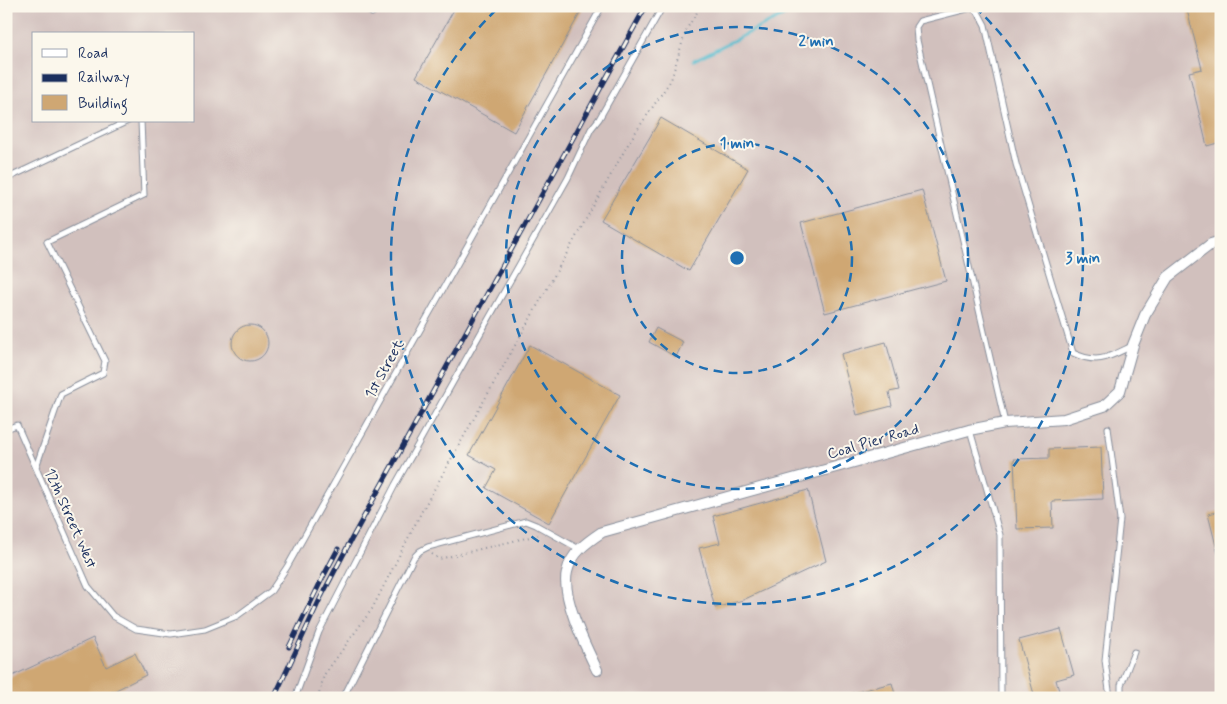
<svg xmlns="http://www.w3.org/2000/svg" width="1227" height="704" font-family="Mynerve,sans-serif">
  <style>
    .industrial { fill: #d1c0bd; fill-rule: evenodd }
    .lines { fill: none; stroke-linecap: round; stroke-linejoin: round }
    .stream { stroke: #50b9cd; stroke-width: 3 }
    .building { fill: #cfa773 }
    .service-casing { stroke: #888e9a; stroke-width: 7 }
    .minor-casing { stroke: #888e9a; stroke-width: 12 }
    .path { stroke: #888e9a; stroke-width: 2; stroke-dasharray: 1 4; stroke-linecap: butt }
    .service { stroke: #fff; stroke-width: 5 }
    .minor { stroke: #fff; stroke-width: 10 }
    .rail-casing { stroke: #1b2f5e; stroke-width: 5 }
    .rail { stroke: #fbf7ec; stroke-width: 3; stroke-dasharray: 9; stroke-linecap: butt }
    .ring { fill: none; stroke: #1f6fb2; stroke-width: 2.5; stroke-dasharray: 9 6 }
    .labels { text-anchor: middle; stroke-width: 4; stroke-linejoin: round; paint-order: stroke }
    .street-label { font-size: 15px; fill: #1b2f5e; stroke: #fbf7ec }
    .centre { fill: #1f6fb2; stroke: #fbf7ec; stroke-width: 2.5 }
    .ring-label { font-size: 15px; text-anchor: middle; font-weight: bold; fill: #1f6fb2; stroke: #fbf7ec; stroke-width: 4; stroke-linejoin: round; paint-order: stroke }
  </style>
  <rect width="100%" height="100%" fill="#fbf7ec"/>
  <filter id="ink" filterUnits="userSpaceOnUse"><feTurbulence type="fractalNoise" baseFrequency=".02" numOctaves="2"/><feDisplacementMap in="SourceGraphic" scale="10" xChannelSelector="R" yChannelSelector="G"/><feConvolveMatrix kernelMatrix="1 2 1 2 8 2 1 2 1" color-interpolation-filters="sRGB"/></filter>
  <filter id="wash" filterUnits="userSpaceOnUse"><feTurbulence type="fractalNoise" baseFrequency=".0096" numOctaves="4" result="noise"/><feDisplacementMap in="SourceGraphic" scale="20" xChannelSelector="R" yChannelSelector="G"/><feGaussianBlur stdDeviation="1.12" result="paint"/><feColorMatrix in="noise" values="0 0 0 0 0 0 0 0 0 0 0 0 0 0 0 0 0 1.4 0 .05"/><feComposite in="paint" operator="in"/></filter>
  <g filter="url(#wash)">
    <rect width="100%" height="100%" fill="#f4ecd6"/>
    <path class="industrial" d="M6,6H1221V698H6ZM34,34H194V121H34Z"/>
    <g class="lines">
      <polyline class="stream" points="694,60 803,6"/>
    </g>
    <g id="blocks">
      <g class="building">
        <polygon points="456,6 584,6 514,132 416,77"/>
        <polygon points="1186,6 1221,6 1221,142 1207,146 1189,72 1202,69"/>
        <polygon points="661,118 748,169 689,271 601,220"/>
        <polygon points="922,190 946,281 825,313 801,223"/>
        <circle cx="250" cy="343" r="18"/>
        <polygon points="656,328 683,342 676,357 649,342"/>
        <polygon points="886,342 899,390 889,392 892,406 857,415 841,354"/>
        <polygon points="530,345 620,395 549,523 486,488 496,470 469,455"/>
        <polygon points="1101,447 1103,499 1052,501 1053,528 1017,529 1014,459 1049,458 1049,449"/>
        <polygon points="808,490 826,561 743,600 715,608 699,548 720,543 713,516"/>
        <polygon points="1221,511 1221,553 1218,554 1208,514"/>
        <polygon points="1061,629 1074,675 1056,680 1061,698 1035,698 1019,640"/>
        <polygon points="93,638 106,667 135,653 146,675 100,698 12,698 6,686 6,679"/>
        <polygon points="892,683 896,698 845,698 845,695"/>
      </g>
    </g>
  </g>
  <g filter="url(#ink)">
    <use href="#blocks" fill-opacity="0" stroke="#888e9a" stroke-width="1"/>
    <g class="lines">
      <g class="service-casing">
        <g id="service">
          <polyline points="361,6 372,13 382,6"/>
          <polyline points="6,179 128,121"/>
          <path d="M1005,423L917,40L916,27L920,21L971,8L978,12L985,25L1016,164L1073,353C1098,365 1109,357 1132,346"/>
          <polyline points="1108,428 1120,519 1105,660 1110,698"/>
          <polyline points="6,429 17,425 88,586 113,616 136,629 171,634 205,629 237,616 271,591 287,567 602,6"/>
          <polyline points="970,430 1000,535 1001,698"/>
          <polyline points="36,467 61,394 103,373 105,361 47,242 144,195 141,121"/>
          <polyline points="295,698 319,632 395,485 568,178 591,129 599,119 663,6"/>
          <polyline points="343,698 414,557 420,551 428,547 526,521 536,525 579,549"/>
          <polyline points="1121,698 1121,685 1134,652"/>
        </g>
      </g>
      <g class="minor-casing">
        <path id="minor" d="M597,670C586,647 561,598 567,572C571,553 587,542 602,532L969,430L1005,423L1064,419L1104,406L1120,391L1133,345L1145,315L1168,277L1211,244L1221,241"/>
      </g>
      <g class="path">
        <polyline points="432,554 439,559 538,535"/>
        <polyline points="318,698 324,675 372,609 422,511 631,139 671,80 686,30 701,6"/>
      </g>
      <use href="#service" class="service"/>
      <use href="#minor" class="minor"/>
      <g class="rail-casing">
        <g id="rail">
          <polyline points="289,647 322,579 338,549"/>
          <polyline points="274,698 320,599 351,540 646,6"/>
        </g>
      </g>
      <use href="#rail" class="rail"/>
    </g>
  </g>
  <g class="ring">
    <circle cx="737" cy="258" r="115"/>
    <circle cx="737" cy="258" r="231"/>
    <path d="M975 7A346 346 0 1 1 499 7"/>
  </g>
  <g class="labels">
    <g class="street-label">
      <text transform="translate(384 369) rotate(-61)" y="5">1st Street</text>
      <text transform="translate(873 441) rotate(-16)" y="5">Coal Pier Road</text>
      <text transform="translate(71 518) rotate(66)" y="5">12th Street West</text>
    </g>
  </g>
  <circle cx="737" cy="258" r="8" class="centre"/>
  <g class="ring-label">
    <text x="816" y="46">2 min</text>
    <text x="737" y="148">1 min</text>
    <text x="1083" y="263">3 min</text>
  </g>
  <rect width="1227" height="704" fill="none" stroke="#fbf7ec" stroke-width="25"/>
  <rect x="32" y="32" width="162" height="90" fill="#fbf7ec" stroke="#a1a7b3"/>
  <rect x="42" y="49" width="25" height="8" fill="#ffffff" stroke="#a1a7b3"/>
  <text x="78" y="58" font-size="15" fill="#1b2f5e">Road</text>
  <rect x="42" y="74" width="25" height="8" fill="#1b2f5e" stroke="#a1a7b3"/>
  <text x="78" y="82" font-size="15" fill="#1b2f5e">Railway</text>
  <rect x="42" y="95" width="25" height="15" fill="#cfa773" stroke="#a1a7b3"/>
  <text x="78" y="108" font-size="15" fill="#1b2f5e">Building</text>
</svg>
